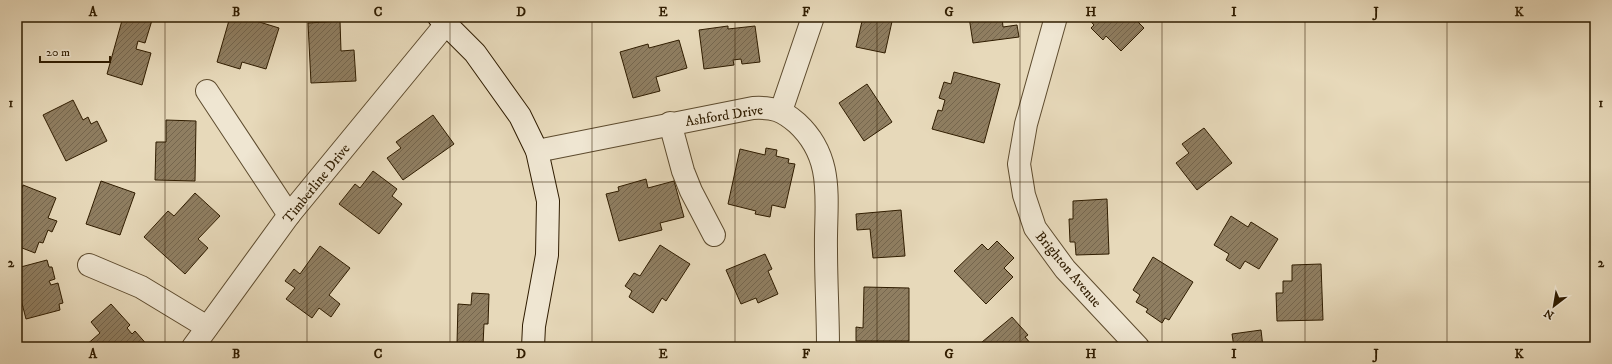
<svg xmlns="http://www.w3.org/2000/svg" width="1612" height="364" font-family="'IM FELL DW Pica',serif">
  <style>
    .building { fill: url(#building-hatch); stroke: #2f1c00 }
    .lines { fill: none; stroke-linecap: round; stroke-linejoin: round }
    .street-casing { stroke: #5d4b2e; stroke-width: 24 }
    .secondary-casing { stroke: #2f1c00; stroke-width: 24 }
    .street { stroke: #efe6d2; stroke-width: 22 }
    .secondary { stroke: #efe6d2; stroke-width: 22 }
    .grid { fill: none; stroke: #2f1c00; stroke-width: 1; stroke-opacity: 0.55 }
    .labels { text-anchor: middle; stroke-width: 3.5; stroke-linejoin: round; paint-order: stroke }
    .street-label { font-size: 14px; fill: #2f1c00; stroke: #efe6d2 }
    .neatline { fill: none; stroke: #2f1c00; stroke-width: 1.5 }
    .grid-label { font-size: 13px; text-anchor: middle; font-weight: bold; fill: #2f1c00 }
  </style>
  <defs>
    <pattern id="building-hatch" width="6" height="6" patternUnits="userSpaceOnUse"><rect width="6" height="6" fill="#8f7e61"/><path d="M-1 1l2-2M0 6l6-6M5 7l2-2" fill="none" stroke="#75664e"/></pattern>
  </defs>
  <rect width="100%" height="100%" fill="#e7d9ba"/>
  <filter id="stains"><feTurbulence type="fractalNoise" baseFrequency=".005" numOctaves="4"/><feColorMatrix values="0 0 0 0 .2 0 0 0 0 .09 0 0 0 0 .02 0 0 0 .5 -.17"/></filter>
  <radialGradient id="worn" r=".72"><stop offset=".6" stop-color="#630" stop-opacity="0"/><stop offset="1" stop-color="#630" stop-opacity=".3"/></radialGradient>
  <g class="building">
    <polygon points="123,17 153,17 145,43 138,41 136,49 151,53 142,85 107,74"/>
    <polygon points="230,17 243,17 279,28 266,69 242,62 240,69 217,62"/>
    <polygon points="863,17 893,17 885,53 856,47"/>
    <polygon points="969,17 1002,17 1003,27 1017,25 1019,37 973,43"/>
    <polygon points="1087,17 1133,17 1144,28 1121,51 1106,36 1103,40 1091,28 1094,25"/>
    <polygon points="340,21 341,51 354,50 356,81 311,83 308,23"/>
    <polygon points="728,26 728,29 755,26 760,62 742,64 741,59 733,60 734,65 704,69 699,30"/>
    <polygon points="679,40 687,68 656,77 660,91 633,98 620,52 648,44 649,48"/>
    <polygon points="954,72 1000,84 984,143 932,129 938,110 942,111 945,100 939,98 944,82 951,84"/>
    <polygon points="867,84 892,122 864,141 839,103"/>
    <polygon points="73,100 83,120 88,117 91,124 97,121 107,141 66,161 43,115"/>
    <polygon points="433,115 454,144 403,180 387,158 401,148 396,142"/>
    <polygon points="166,120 196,121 195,181 155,180 156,142 166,142"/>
    <polygon points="1204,128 1232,163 1197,190 1176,163 1189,153 1182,144"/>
    <polygon points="766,148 777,150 776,156 789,159 788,163 795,164 785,208 772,205 770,217 755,214 756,211 728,204 740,149 765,155"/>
    <polygon points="373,171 397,189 392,196 402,204 379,234 339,204 355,184 360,188"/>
    <polygon points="646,179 648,188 674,181 684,217 660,223 662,230 619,241 606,194 619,191 618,187"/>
    <polygon points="101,181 135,193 120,235 86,224"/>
    <polygon points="23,185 56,198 48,218 57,221 52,232 48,230 43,243 39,242 35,253 17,246 17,201"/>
    <polygon points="195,193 220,216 198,239 208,248 185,274 144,237 168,211 174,216"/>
    <polygon points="1107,199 1109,254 1076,255 1075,242 1070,242 1069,219 1073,219 1073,201"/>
    <polygon points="901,210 905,256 873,258 870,229 857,230 856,214"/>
    <polygon points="1231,216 1248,227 1251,222 1278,239 1259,269 1245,261 1240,269 1226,260 1229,254 1214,245"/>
    <polygon points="997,241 1014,258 1004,268 1013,277 986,304 954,271 982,244 988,250"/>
    <polygon points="660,245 690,264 666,301 662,298 653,313 629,297 632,291 625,286 634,273 640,276"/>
    <polygon points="320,246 350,268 329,295 340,304 331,317 319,308 312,318 286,299 295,288 285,281 294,269 300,274"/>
    <polygon points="765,254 772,269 768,271 778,294 758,303 756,298 741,304 726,270"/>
    <polygon points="1153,257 1193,282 1169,320 1165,318 1162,323 1146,312 1148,309 1136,302 1140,295 1133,290"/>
    <polygon points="47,260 49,267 52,267 55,279 49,281 51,285 58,283 63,303 59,304 60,310 26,319 17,284 17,268"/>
    <polygon points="1321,264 1323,320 1277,321 1276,293 1283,293 1283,281 1292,281 1292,265"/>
    <polygon points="864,287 909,288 909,341 856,341 856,327 863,328"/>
    <polygon points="472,293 489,294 488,324 484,324 483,345 457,344 458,304 471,305"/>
    <polygon points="111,304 130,325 127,328 132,334 135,331 149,347 86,347 85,346 100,333 91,322"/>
    <polygon points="1012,317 1028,335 1025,337 1032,345 1030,347 976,347"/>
    <polygon points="1261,330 1263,347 1234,347 1232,334"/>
  </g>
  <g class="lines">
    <g class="street-casing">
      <g id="street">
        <polyline points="1056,17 1026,124 1019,164 1024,195 1035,228 1065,269 1138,347"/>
        <polyline points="207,91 289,215"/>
        <polyline points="781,111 813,17"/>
        <polyline points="670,123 683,171 691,191 714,235"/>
        <path d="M537,151L753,108C773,107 782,110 797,123C836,159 825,202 826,249C826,282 828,314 828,347"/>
        <polyline points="89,265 141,287 207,327"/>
        <polyline points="193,347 289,215 446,24"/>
      </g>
    </g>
    <g class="secondary-casing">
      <polyline id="secondary" points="439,17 475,53 520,116 537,151 548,201 547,255 534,326 533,347"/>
    </g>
    <use href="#street" class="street"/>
    <use href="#secondary" class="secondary"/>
  </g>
  <path class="grid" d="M165,17V347M307,17V347M450,17V347M592,17V347M735,17V347M877,17V347M1020,17V347M1162,17V347M1305,17V347M1447,17V347M17,182H1595"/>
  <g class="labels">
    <g class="street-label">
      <text transform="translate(724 115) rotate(-9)" y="5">Ashford Drive</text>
      <text transform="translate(316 183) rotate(-51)" y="5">Timberline Drive</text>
      <text transform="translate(1069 269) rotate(50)" y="5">Brighton Avenue</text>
    </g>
  </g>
  <rect width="1612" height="364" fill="none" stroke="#e7d9ba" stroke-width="44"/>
  <g transform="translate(1554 306) rotate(211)" stroke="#efe6d2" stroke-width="3" paint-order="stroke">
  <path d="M0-3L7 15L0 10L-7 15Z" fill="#2f1c00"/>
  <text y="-6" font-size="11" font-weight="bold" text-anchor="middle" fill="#2f1c00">N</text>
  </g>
  <path d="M40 56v6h70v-6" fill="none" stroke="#2f1c00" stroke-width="2"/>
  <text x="46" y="56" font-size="12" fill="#2f1c00" stroke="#efe6d2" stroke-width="3" paint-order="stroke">20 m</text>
  <rect x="22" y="22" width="1568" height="320" class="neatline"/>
  <g class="grid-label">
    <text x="93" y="16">A</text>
    <text x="236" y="16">B</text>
    <text x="378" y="16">C</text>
    <text x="521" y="16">D</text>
    <text x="663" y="16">E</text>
    <text x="806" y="16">F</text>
    <text x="949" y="16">G</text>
    <text x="1091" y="16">H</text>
    <text x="1234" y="16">I</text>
    <text x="1376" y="16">J</text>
    <text x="1519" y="16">K</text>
    <text x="11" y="107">1</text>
    <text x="1601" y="107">1</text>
    <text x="11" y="267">2</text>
    <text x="1601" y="267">2</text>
    <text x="93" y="358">A</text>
    <text x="236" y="358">B</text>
    <text x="378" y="358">C</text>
    <text x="521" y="358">D</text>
    <text x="663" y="358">E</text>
    <text x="806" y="358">F</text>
    <text x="949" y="358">G</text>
    <text x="1091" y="358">H</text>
    <text x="1234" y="358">I</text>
    <text x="1376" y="358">J</text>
    <text x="1519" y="358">K</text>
  </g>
  <rect width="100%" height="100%" filter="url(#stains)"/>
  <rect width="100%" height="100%" fill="url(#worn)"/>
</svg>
